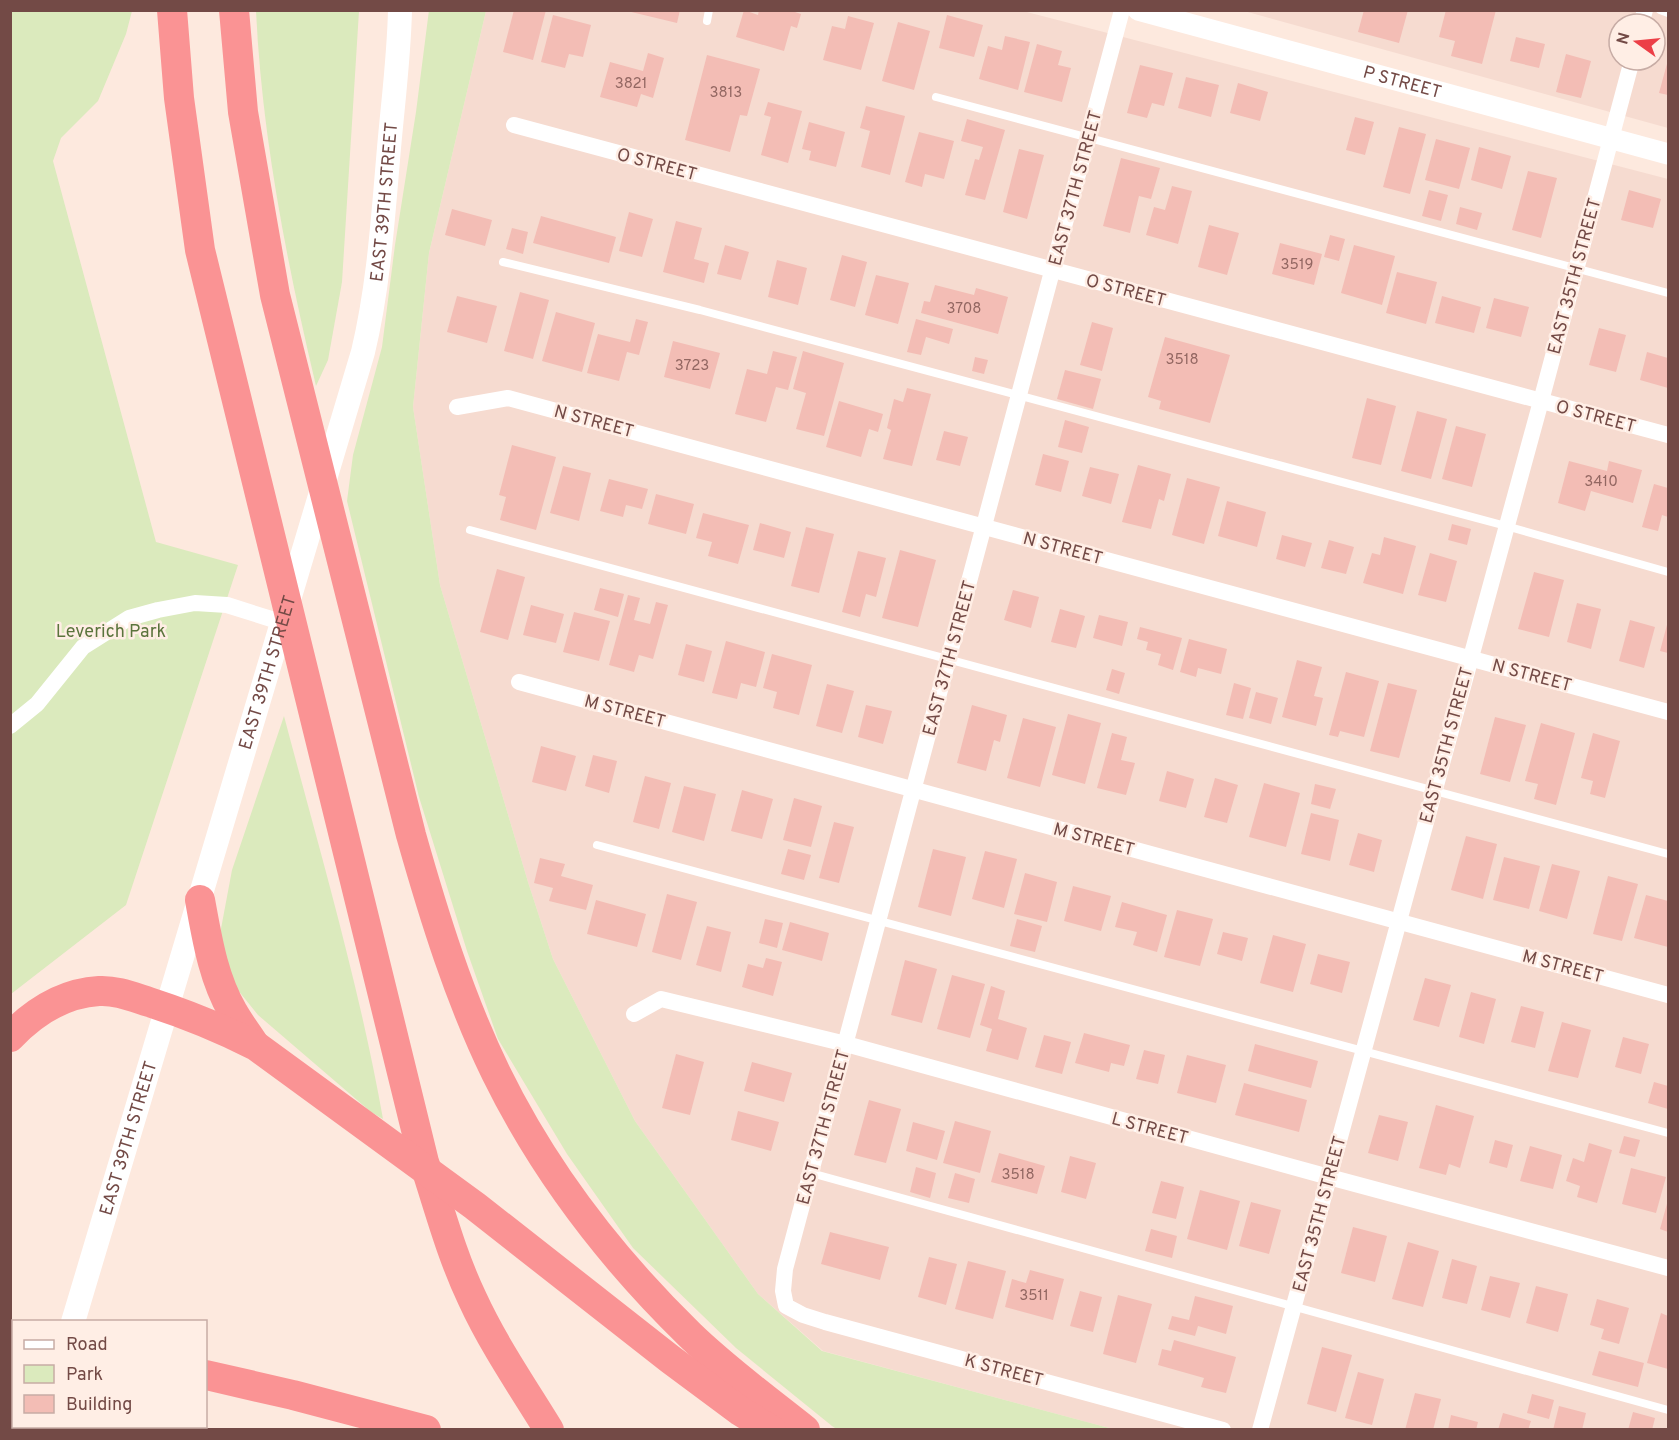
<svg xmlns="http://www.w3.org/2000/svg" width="1679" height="1440" font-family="Overpass,sans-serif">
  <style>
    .residential { fill: #f6dbd0; fill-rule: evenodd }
    .green { fill: #dbeabd }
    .building { fill: #f3bdb5 }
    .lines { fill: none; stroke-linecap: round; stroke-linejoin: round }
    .service { stroke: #fff; stroke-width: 8 }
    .minor { stroke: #fff; stroke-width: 16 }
    .tertiary { stroke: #fff; stroke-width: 21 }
    .secondary { stroke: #fff; stroke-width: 24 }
    .motorway { stroke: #fa9394; stroke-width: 30 }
    .labels { text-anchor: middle; stroke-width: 5; stroke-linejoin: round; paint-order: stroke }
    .number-label { font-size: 15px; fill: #936762 }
    .street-label { font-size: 18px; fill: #734a46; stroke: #ffeee5 }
    .park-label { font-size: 18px; fill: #5b743c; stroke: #ffeee5 }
  </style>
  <rect width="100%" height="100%" fill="#fde9de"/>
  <g class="residential">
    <polygon points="486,11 1023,11 1668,179 1668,1429 1113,1429 823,1351 758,1294 635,1121 553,959 528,882 440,585 413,407 429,253"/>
    <path d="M1244,11H1668V128ZM1619,24H1655V60H1619Z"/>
  </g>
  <g class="green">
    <polygon points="429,10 486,11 429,253 413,407 440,585 528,882 553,959 635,1121 758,1294 822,1351 1113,1429 838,1430 832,1426 736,1348 633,1248 567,1154 498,1039 467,951 419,797 347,501 353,455 382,347 395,245 416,112"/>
    <polygon points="11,11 132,11 126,34 98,101 61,138 53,161 156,542 238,565 126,905 11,994"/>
    <path d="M256,11H359L342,282L328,360L316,386C287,263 262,138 256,11Z"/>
    <path d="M284,716C319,849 359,983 383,1119L371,1112L258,1015L233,984L220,934L232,870Z"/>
  </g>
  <g class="building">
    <polygon points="514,10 546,10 533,60 503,52"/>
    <polygon points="623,10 680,10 677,23"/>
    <polygon points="744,10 758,15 759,10 789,10 801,14 797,28 791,26 784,51 736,37"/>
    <polygon points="1364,10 1408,10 1399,43 1358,32"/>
    <polygon points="1446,10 1496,10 1482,64 1451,56 1455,41 1439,37"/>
    <polygon points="553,15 591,25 583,57 569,54 565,68 541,62"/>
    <polygon points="947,15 983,25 974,57 939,48"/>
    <polygon points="848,16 874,23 861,70 823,60 832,26 845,29"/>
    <polygon points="898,22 930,31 914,90 882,81"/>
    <polygon points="1005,36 1030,42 1018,90 979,79 988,46 1002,50"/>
    <polygon points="1516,37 1545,44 1539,68 1510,61"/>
    <polygon points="1037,44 1062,51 1058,65 1071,68 1062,102 1024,92"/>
    <polygon points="648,53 664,58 653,98 641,94 637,107 600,97 610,62 643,71"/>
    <polygon points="1566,54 1591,61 1581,98 1556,92"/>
    <polygon points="707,55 760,69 747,116 740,115 730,152 685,140"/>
    <polygon points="1668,60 1668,95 1659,93"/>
    <polygon points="1140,65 1173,73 1164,106 1152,103 1147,118 1127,113"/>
    <polygon points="1186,77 1219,85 1211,117 1178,108"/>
    <polygon points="1238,83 1268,92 1260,121 1230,113"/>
    <polygon points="768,102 802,111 788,163 761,155 771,117 764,115"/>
    <polygon points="866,106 905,116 890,175 861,167 870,131 860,128"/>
    <polygon points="1355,117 1374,122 1365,155 1346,150"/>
    <polygon points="967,119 1005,130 985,200 965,195 975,159 979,160 983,147 961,141"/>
    <polygon points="809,122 845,132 836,167 809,160 811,151 802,149"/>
    <polygon points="1399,127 1426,134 1410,194 1383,187"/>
    <polygon points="919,132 954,141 944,179 925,174 922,187 905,182"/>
    <polygon points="1436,139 1470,148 1459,189 1425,180"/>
    <polygon points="1479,147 1511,156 1502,189 1471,180"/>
    <polygon points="1019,149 1044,155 1027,219 1003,212"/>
    <polygon points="1121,158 1160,168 1151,199 1139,196 1130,233 1103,226"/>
    <polygon points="1528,171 1557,178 1541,238 1512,230"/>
    <polygon points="1172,186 1192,191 1178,244 1146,235 1154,207 1165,210"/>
    <polygon points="1429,190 1448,195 1441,221 1422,216"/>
    <polygon points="1629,190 1661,199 1653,228 1621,220"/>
    <polygon points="1460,207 1482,213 1477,230 1456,224"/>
    <polygon points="452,209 492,220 485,246 445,235"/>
    <polygon points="629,212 653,219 642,257 619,251"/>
    <polygon points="541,216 616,237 609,263 533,243"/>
    <polygon points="676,221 702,228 694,259 709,263 704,283 663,272"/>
    <polygon points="1209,225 1239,233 1227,275 1198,267"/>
    <polygon points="512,228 528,232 523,254 506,249"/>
    <polygon points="1330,235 1345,239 1339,261 1324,257"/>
    <polygon points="1280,243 1322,254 1314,285 1272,274"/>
    <polygon points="725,245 749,252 741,280 717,274"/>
    <polygon points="1354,245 1395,256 1382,305 1341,293"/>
    <polygon points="842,255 867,262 855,307 830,300"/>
    <polygon points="777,260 807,268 798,305 768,297"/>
    <polygon points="1397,272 1437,282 1426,324 1386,313"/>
    <polygon points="876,275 909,283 898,324 865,315"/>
    <polygon points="935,285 974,295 976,288 1008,297 998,334 921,313 924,301 930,302"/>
    <polygon points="520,292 549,300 533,359 504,351"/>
    <polygon points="457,296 497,306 487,343 447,332"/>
    <polygon points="1442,296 1481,307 1474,333 1435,323"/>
    <polygon points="1494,298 1529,307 1521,337 1486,328"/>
    <polygon points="556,312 595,323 582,372 542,361"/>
    <polygon points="636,319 648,322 639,355 627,352 619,381 587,373 598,334 630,342"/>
    <polygon points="916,319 953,329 949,344 926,337 921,355 907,352"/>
    <polygon points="1092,322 1113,328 1102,371 1080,365"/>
    <polygon points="1599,328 1626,335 1616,372 1589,365"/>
    <polygon points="1165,337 1230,355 1210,423 1159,409 1161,401 1148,397"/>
    <polygon points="673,341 720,353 710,389 664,377"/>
    <polygon points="773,351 797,357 788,390 776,387 766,422 735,414 747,369 767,374"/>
    <polygon points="803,351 844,363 824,436 796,429 806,393 793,389"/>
    <polygon points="1647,352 1668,358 1668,388 1640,380"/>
    <polygon points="975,357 988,360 984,374 972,371"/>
    <polygon points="1065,370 1101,379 1093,409 1057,399"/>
    <polygon points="907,388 931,394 912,466 883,459 891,430 887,428 894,399 903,402"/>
    <polygon points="1367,398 1396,406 1381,465 1352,458"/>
    <polygon points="839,401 883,414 878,432 869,429 861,457 826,447"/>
    <polygon points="1417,411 1447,419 1431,479 1401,471"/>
    <polygon points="1065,420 1089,427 1082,453 1058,447"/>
    <polygon points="1456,426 1486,434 1472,487 1442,479"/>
    <polygon points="944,431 968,437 960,466 936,460"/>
    <polygon points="512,445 556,457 536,530 500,520 506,497 499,495"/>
    <polygon points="1043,454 1069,461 1061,492 1035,485"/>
    <polygon points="1569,461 1607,471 1609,461 1642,470 1633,503 1591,491 1585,511 1558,503"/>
    <polygon points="1138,465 1171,474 1164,501 1159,499 1151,529 1122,522"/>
    <polygon points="563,466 591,473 579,521 550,513"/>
    <polygon points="1090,467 1119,474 1111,504 1082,496"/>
    <polygon points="1187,478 1220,487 1204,544 1172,535"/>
    <polygon points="609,479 648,489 642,509 626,505 623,517 600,511"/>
    <polygon points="1654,484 1668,488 1668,517 1662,515 1658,531 1642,527"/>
    <polygon points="656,494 694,504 686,534 648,524"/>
    <polygon points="1227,501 1266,512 1257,547 1218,536"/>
    <polygon points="703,513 749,525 738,564 708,556 712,542 696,538"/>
    <polygon points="760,523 791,532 784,558 753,550"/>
    <polygon points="1452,524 1471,529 1467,545 1448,540"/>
    <polygon points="806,527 834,534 819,593 791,586"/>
    <polygon points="1282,535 1312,543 1305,567 1276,559"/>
    <polygon points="1384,537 1416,546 1403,594 1363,583 1372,553 1380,555"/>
    <polygon points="1329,540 1354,547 1346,574 1321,568"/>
    <polygon points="900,550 936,560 918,627 882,618"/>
    <polygon points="858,551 886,558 876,597 866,594 860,617 842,612"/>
    <polygon points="1430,553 1457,561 1446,602 1418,595"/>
    <polygon points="497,569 525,577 508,640 480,632"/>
    <polygon points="1534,572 1564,580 1549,637 1518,629"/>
    <polygon points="600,588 624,594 618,617 594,610"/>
    <polygon points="1013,590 1039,597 1031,628 1004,620"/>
    <polygon points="628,595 640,598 634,620 650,624 656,602 668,605 653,659 639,655 634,672 609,665"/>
    <polygon points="1577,603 1601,609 1591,649 1567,642"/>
    <polygon points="531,605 564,614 556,643 523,635"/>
    <polygon points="1060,609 1085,616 1076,648 1051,642"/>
    <polygon points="574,612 610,621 599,661 563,652"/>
    <polygon points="1099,615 1128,622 1122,646 1093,638"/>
    <polygon points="1630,620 1655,627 1644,668 1619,661"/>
    <polygon points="1668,621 1668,653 1660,651"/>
    <polygon points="1140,627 1182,638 1173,670 1158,665 1161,654 1146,650 1148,642 1137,639"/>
    <polygon points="1189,639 1227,649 1221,674 1198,668 1196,677 1180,672"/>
    <polygon points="726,641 765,652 756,687 741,683 737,699 712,693"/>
    <polygon points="686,644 712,651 704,682 678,675"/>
    <polygon points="772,654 812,665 799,715 773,708 777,692 763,688"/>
    <polygon points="1297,660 1322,667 1314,696 1323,698 1316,726 1282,717"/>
    <polygon points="1112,669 1125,673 1119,694 1106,690"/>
    <polygon points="1346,672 1379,681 1364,737 1340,731 1338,737 1329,735"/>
    <polygon points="1234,683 1251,688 1243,719 1226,715"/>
    <polygon points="1388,683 1417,690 1399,758 1370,751"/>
    <polygon points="827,684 854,691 842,733 816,726"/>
    <polygon points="1256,692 1278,698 1271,724 1249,718"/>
    <polygon points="866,705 892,711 883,744 858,737"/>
    <polygon points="972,705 1007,715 1000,742 994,740 986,771 957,763"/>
    <polygon points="1068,714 1101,723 1085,784 1052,775"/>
    <polygon points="1495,717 1526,725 1510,782 1480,774"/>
    <polygon points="1023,718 1056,727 1040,787 1007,778"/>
    <polygon points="1541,723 1575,733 1556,805 1534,799 1538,784 1525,781"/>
    <polygon points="1112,733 1127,737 1121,760 1135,763 1126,795 1097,788"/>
    <polygon points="1593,733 1620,741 1605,798 1590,794 1593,781 1581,778"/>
    <polygon points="541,746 576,756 566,791 532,782"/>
    <polygon points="593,755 617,761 609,793 585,786"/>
    <polygon points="1167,771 1194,779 1186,808 1159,801"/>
    <polygon points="645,776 671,783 659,829 633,822"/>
    <polygon points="1215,778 1238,785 1227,823 1204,817"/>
    <polygon points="1264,783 1300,793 1286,847 1249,837"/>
    <polygon points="1315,784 1336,789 1330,809 1311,804"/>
    <polygon points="684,786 716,794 704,841 672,832"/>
    <polygon points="742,790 773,799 762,839 731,831"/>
    <polygon points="794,798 822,806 811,847 783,840"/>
    <polygon points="1311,813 1339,820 1330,861 1301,854"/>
    <polygon points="834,822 854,827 839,883 819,878"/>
    <polygon points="1358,833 1382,840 1374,872 1349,865"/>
    <polygon points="1466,836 1497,844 1483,899 1451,890"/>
    <polygon points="788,849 811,855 804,880 781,874"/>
    <polygon points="933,849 966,857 951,916 918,907"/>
    <polygon points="985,851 1017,859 1004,908 972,899"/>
    <polygon points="1504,857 1540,866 1529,909 1493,900"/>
    <polygon points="540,858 565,864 561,876 593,885 586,910 549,901 553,888 534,883"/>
    <polygon points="1552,864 1580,871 1567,919 1539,911"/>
    <polygon points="1025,873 1057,882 1047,922 1014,914"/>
    <polygon points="1608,876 1638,884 1622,941 1593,934"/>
    <polygon points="1073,886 1111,896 1101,931 1064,921"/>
    <polygon points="667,894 697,902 681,960 652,952"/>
    <polygon points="1646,895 1668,901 1668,947 1634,938"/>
    <polygon points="596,900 646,914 637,947 587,934"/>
    <polygon points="1122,902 1167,915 1157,952 1133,945 1137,932 1115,927"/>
    <polygon points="1177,910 1213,919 1200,966 1164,957"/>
    <polygon points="765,919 783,923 777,948 759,943"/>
    <polygon points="1017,919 1042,926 1035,952 1010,946"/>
    <polygon points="790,922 829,933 822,961 782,950"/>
    <polygon points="707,926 731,932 721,972 696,965"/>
    <polygon points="1223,932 1248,938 1242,961 1217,954"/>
    <polygon points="1273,935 1306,944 1293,992 1260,983"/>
    <polygon points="1318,954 1350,962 1342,993 1310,984"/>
    <polygon points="766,958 782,962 773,996 742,987 748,964 763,968"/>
    <polygon points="905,960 937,969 922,1023 891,1015"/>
    <polygon points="952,975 985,984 970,1038 937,1029"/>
    <polygon points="1425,978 1451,985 1439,1027 1413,1020"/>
    <polygon points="991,986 1005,991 998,1019 1027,1028 1018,1060 986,1051 992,1029 980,1025"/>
    <polygon points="1471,992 1496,999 1484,1044 1459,1037"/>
    <polygon points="1521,1006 1544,1012 1535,1048 1511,1042"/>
    <polygon points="1562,1022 1591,1030 1578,1078 1548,1071"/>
    <polygon points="1084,1033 1130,1045 1124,1066 1111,1063 1109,1072 1075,1063"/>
    <polygon points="1044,1035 1071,1042 1062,1074 1035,1067"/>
    <polygon points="1623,1037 1649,1044 1641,1074 1615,1067"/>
    <polygon points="1255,1044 1318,1061 1311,1088 1248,1071"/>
    <polygon points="1144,1050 1165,1055 1158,1084 1136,1079"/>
    <polygon points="676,1054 704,1062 690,1115 662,1108"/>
    <polygon points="1187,1055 1226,1065 1216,1103 1177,1093"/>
    <polygon points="752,1062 792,1073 784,1102 744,1091"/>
    <polygon points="1654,1082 1668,1086 1668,1109 1648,1103"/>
    <polygon points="1244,1083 1307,1100 1299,1132 1235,1115"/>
    <polygon points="869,1100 901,1109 886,1163 854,1155"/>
    <polygon points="1436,1105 1474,1116 1460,1168 1449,1164 1446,1175 1419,1168"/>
    <polygon points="738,1111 779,1122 771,1151 731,1140"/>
    <polygon points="1379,1115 1408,1122 1398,1161 1368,1153"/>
    <polygon points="955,1121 991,1131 980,1173 943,1163"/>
    <polygon points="913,1122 945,1131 937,1160 906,1151"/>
    <polygon points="1624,1136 1640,1140 1635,1157 1619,1153"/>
    <polygon points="1495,1140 1513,1145 1507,1168 1489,1163"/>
    <polygon points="1589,1143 1612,1150 1597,1203 1577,1197 1580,1186 1566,1181 1573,1158 1584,1162"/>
    <polygon points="1530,1146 1562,1155 1553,1189 1520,1181"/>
    <polygon points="999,1153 1045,1166 1037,1194 991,1182"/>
    <polygon points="1070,1156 1096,1163 1086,1199 1061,1192"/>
    <polygon points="916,1167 936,1173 930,1198 910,1192"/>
    <polygon points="1631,1168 1666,1177 1656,1213 1622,1204"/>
    <polygon points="955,1173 975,1179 969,1203 948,1198"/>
    <polygon points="1161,1181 1184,1187 1176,1219 1152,1213"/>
    <polygon points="1200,1190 1240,1201 1227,1250 1187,1239"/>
    <polygon points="1668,1200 1668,1232 1660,1229"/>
    <polygon points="1251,1202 1281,1210 1269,1254 1239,1246"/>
    <polygon points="1353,1227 1387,1236 1375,1282 1341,1273"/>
    <polygon points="1151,1229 1177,1236 1172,1258 1145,1251"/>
    <polygon points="830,1232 889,1247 880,1280 821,1264"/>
    <polygon points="1408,1242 1439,1251 1423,1307 1392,1299"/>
    <polygon points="929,1257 957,1264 946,1305 918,1297"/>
    <polygon points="1452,1259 1477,1266 1467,1304 1442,1298"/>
    <polygon points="968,1261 1006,1271 993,1319 955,1309"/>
    <polygon points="1030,1270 1064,1279 1053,1320 1005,1307 1012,1279 1026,1283"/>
    <polygon points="1490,1276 1520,1283 1510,1318 1481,1310"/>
    <polygon points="1536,1286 1568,1294 1558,1332 1526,1323"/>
    <polygon points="1080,1291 1102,1297 1093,1332 1070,1326"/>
    <polygon points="1118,1295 1152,1304 1136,1363 1103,1354"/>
    <polygon points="1195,1296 1233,1306 1226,1334 1198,1326 1195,1336 1168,1329 1172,1316 1189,1320"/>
    <polygon points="1597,1299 1629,1308 1619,1344 1601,1339 1604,1329 1590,1325"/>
    <polygon points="1661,1313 1668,1316 1668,1369 1647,1363"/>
    <polygon points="1174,1340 1236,1357 1226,1393 1201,1387 1204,1378 1158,1365 1162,1349 1171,1351"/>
    <polygon points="1322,1347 1352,1355 1336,1412 1307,1404"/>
    <polygon points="1599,1351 1644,1363 1638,1387 1592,1375"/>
    <polygon points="1358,1372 1384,1379 1372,1425 1345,1418"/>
    <polygon points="1415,1393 1441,1399 1433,1430 1405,1430"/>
    <polygon points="1532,1394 1554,1400 1549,1419 1527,1413"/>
    <polygon points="1559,1406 1586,1413 1582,1430 1553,1430"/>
    <polygon points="1633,1412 1655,1418 1652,1430 1628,1430"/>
    <polygon points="1503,1413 1531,1421 1528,1430 1498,1430"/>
    <polygon points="1451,1415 1478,1422 1476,1430 1448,1430"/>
  </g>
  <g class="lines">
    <g class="service">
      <polyline points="1660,10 1668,13"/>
      <polyline points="707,21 709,10"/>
      <polyline points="936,97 1668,293"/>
      <polyline points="503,262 700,310 1506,526 1668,572"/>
      <polyline points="470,530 1668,854"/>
      <polyline points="597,845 1668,1133"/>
      <polyline points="811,1173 1668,1410"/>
    </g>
    <g class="minor">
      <polyline points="1122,10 785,1269 783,1291 786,1306 803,1315 825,1322 1223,1430"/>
      <polyline points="1641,24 1645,10"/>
      <polyline points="514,125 1668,435"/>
      <polyline points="457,407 508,398 1668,712"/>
      <polyline points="519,682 1668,995"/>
      <polyline points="10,726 37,704 83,647 129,618 158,610 195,603 227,605 284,623"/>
      <polyline points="634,1014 661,999 846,1044 1329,1177 1668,1268"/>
      <polyline points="1260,1430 1541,401 1632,60"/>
    </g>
    <path class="tertiary" id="s1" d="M1138,10L1668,154"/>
    <g class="secondary">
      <path id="s2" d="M73,1322L363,352C379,285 383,217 389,148C393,102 399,57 400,10"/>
      <polyline points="41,1430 42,1426"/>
    </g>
    <g class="motorway">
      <path d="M172,10L179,98L200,250L424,1162C439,1207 451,1254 472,1298C493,1344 522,1386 549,1430"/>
      <path d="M234,10L243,112L275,295L411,835C434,916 459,997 496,1073C544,1171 612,1259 690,1335C725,1369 766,1399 805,1430"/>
      <path d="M200,900C207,938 213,978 233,1012C239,1023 247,1033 254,1044"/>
      <path d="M10,1037C34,1012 64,993 99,991C116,990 133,997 149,1002C186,1014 221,1028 256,1046L475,1206L670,1359L740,1411L771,1430"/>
      <polyline points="10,1335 14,1336"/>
      <polyline points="206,1375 293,1395 426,1430"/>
      <polyline points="10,1394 14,1395"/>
      <polyline points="168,1426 181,1430"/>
    </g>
  </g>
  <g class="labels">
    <g class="number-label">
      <text x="631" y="88">3821</text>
      <text x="726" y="97">3813</text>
      <text x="1297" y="269">3519</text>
      <text x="964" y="313">3708</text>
      <text x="1182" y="364">3518</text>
      <text x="692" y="370">3723</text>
      <text x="1601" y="486">3410</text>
      <text x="1018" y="1179">3518</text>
      <text x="1034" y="1300">3511</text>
    </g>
    <g class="street-label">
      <text dy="6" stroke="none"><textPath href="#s1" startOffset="274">P STREET</textPath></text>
      <text transform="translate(657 164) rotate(15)" y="6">O STREET</text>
      <text transform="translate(1075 188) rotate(-75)" y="6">EAST 37TH STREET</text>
      <text dy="6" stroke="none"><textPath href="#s2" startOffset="1164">EAST 39TH STREET</textPath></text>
      <text transform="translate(1574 276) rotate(-75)" y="6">EAST 35TH STREET</text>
      <text transform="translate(1126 290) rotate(15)" y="6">O STREET</text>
      <text transform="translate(1596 416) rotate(15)" y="6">O STREET</text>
      <text transform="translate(594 421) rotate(15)" y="6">N STREET</text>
      <text transform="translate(1063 548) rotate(15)" y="6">N STREET</text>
      <text transform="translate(949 658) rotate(-75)" y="6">EAST 37TH STREET</text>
      <text dy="6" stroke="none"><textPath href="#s2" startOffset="678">EAST 39TH STREET</textPath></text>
      <text transform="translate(1532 675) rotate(15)" y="6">N STREET</text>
      <text transform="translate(625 711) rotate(15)" y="6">M STREET</text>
      <text transform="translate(1446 745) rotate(-75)" y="6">EAST 35TH STREET</text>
      <text transform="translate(1094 839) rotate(15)" y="6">M STREET</text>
      <text transform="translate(1563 966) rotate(15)" y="6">M STREET</text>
      <text transform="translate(823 1127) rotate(-75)" y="6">EAST 37TH STREET</text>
      <text transform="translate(1150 1128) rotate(15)" y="6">L STREET</text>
      <text dy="6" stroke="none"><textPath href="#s2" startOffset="192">EAST 39TH STREET</textPath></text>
      <text transform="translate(1319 1214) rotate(-75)" y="6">EAST 35TH STREET</text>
      <text transform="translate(1004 1370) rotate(15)" y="6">K STREET</text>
    </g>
    <g class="park-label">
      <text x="111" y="637">Leverich Park</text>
    </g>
  </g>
  <rect width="1679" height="1440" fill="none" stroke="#734a46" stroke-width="24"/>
  <rect x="12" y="1320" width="195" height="108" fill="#ffeee5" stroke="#c7aca5" stroke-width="1.5"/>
  <rect x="24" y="1340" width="30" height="9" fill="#ffffff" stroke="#c7aca5" stroke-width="1.5"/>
  <text x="66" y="1350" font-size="18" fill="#734a46">Road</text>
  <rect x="24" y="1365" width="30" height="18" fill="#dbeabd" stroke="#c7aca5" stroke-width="1.5"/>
  <text x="66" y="1380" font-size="18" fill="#734a46">Park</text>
  <rect x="24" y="1395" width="30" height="18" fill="#f3bdb5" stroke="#c7aca5" stroke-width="1.5"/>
  <text x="66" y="1410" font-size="18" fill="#734a46">Building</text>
  <g transform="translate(1637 42) rotate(285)"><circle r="28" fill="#ffeee5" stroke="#c7aca5" stroke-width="1.5"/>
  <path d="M0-4.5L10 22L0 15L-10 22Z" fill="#ec3f47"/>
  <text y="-9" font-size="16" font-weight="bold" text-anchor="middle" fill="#734a46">N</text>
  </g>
</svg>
